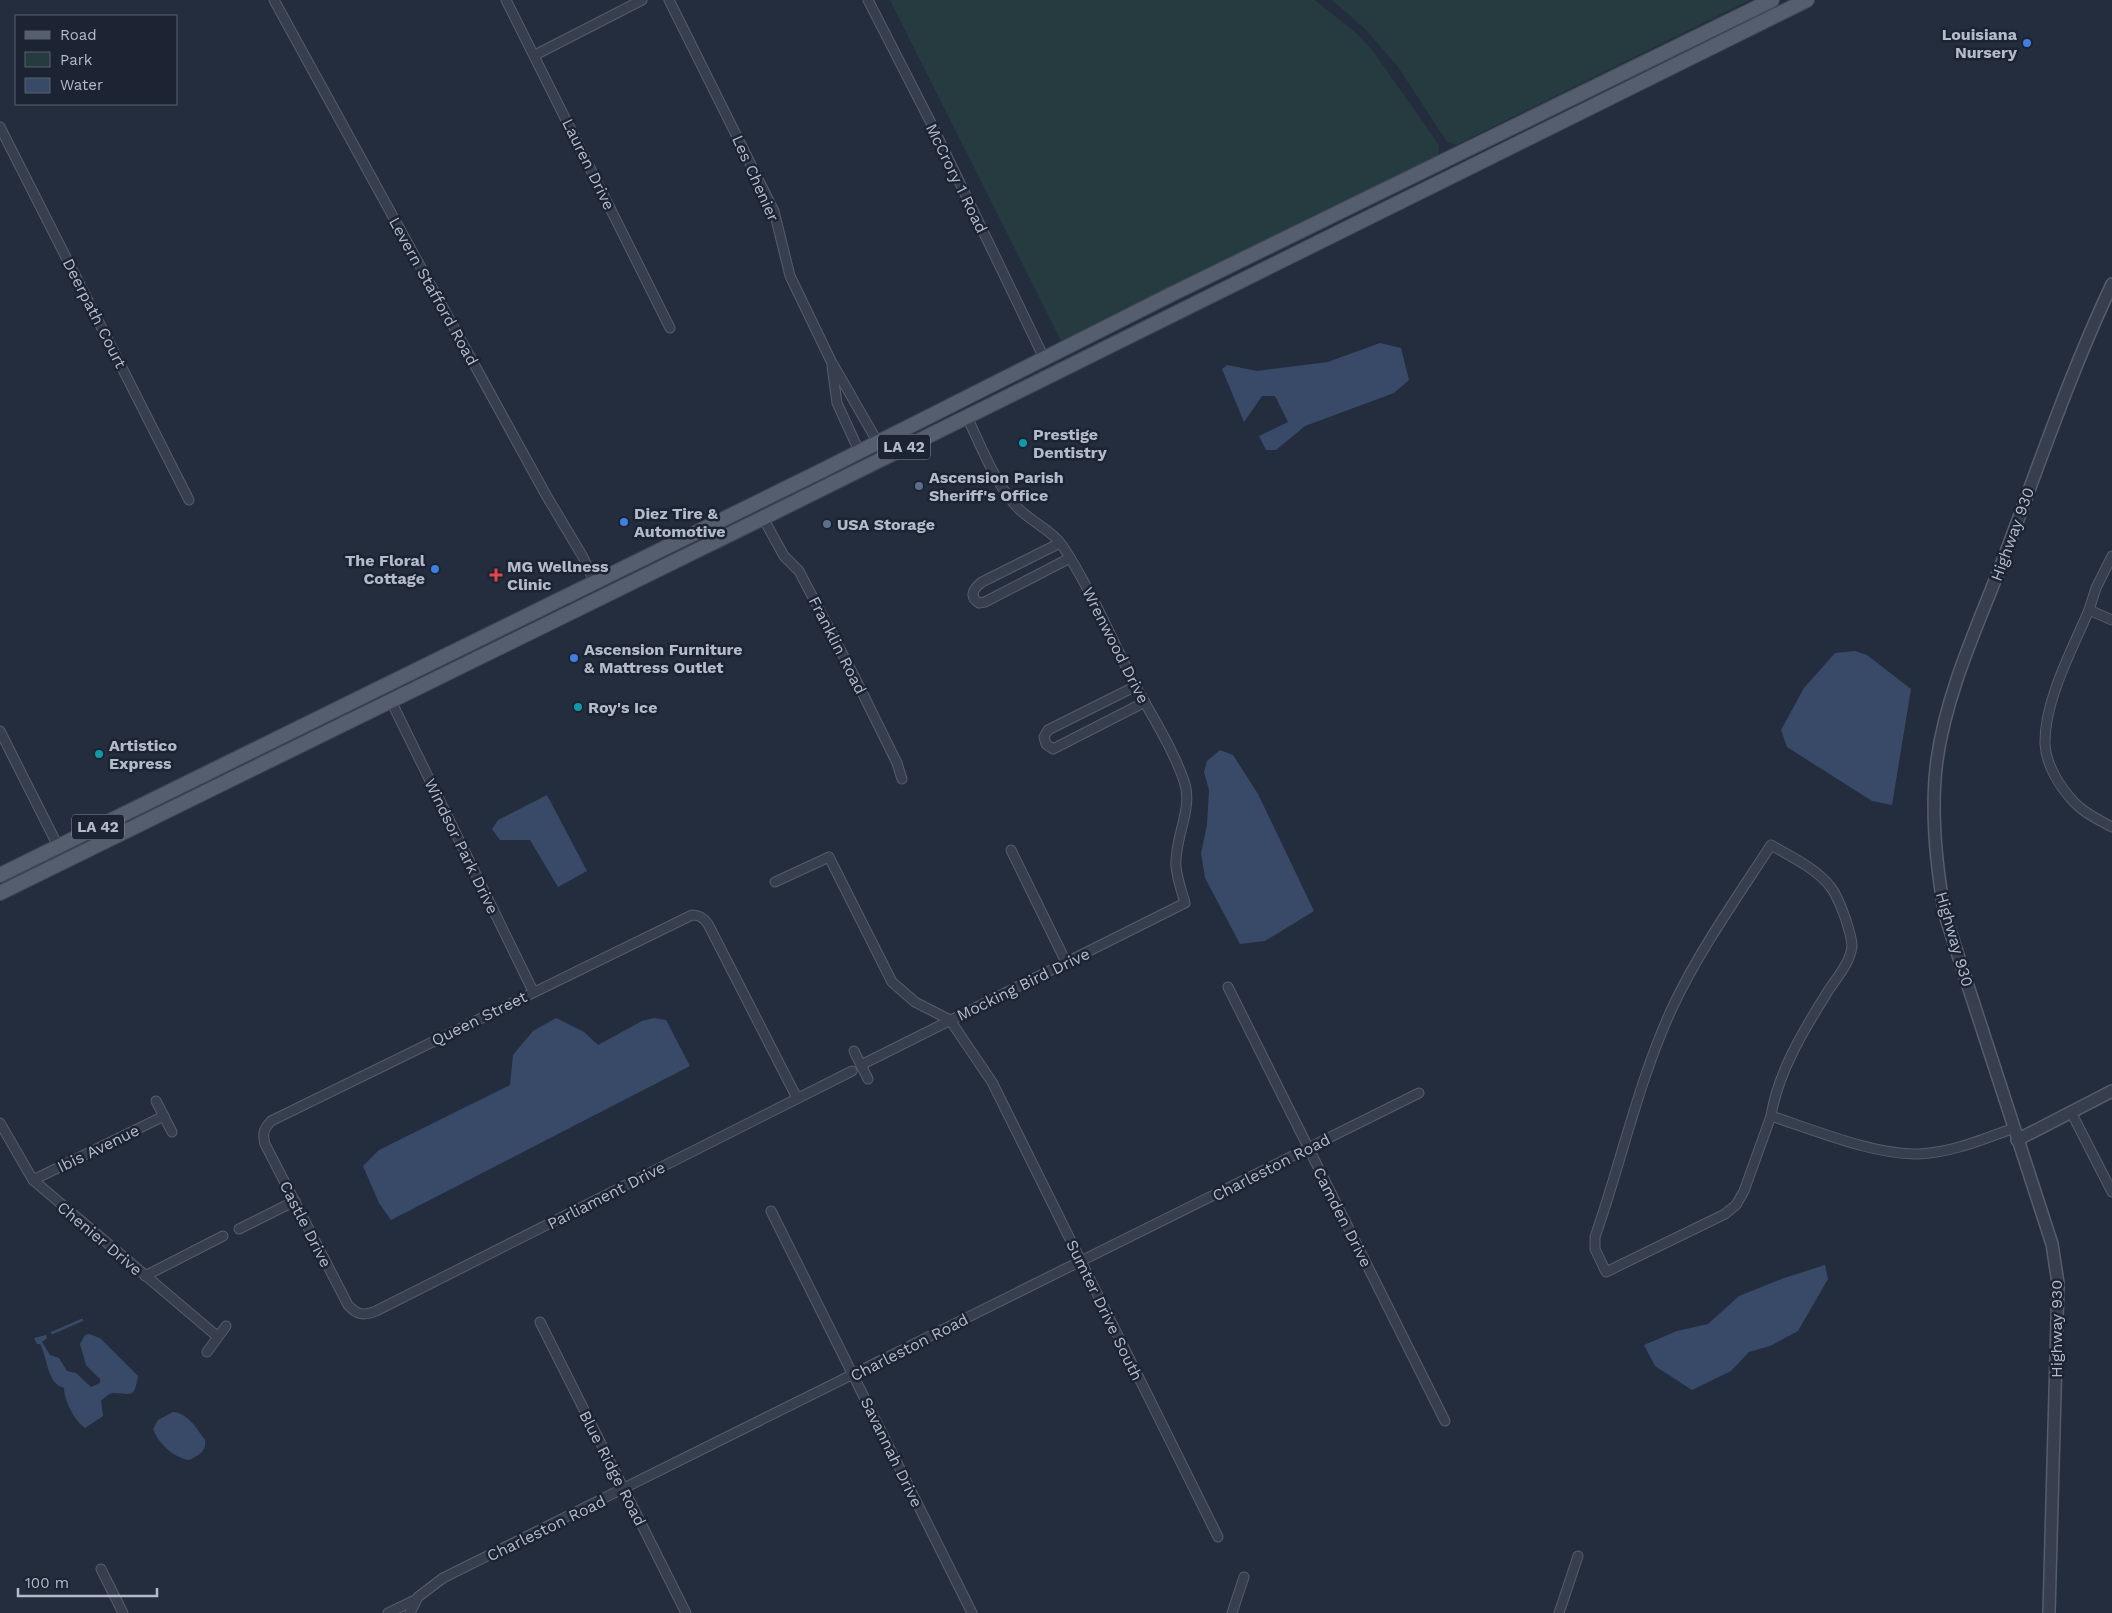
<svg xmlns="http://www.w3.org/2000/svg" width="2112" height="1613" font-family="'Work Sans',sans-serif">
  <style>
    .green { fill: #253b3f }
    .water { fill: #384a68 }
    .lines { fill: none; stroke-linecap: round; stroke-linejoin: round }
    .stream { stroke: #384a68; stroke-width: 2.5 }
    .minor-casing { stroke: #555d6c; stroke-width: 11 }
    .tertiary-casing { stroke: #555d6c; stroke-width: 14 }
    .primary-casing { stroke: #404857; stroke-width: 16 }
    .minor { stroke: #373f4e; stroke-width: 9 }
    .tertiary { stroke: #373f4e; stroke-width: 11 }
    .primary { stroke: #555e6e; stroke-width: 14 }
    .shop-dot { fill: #3f7fe0; stroke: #1c2433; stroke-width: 2 }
    .culture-dot { fill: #0f9aa8; stroke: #1c2433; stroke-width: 2 }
    .service-dot { fill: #5c6f8a; stroke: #1c2433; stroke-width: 2 }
    .health-dot { fill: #e0444e; stroke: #1c2433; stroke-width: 2 }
    .labels { text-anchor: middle; stroke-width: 5; stroke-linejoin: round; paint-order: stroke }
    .shield { fill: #1c2433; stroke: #868d9c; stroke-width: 1 }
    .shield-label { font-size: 15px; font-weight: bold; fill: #b3bac9 }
    .poi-label { font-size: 16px; font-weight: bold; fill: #b3bac9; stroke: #1c2433; text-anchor: start }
    .street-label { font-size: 16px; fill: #b3bac9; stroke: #1c2433 }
  </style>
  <rect width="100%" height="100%" fill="#232d3e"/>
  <g class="green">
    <polygon points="890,0 1315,0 1357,34 1373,51 1439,145 1438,155 1061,341"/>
    <polygon points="1332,0 1750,0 1456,145 1447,142 1398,67 1366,30"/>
  </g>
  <g class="water">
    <polygon points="1380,343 1401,348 1409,380 1394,393 1305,426 1276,450 1266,450 1259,436 1288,422 1275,396 1262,396 1244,422 1222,369 1227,365 1257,371 1328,362"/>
    <polygon points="1855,651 1867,655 1911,689 1892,805 1872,801 1787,747 1781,730 1804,688 1835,653"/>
    <polygon points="1220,750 1233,755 1258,794 1314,911 1265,941 1240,944 1205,878 1201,853 1207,825 1209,790 1204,772 1207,761"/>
    <polygon points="547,795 587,871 558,887 530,840 500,840 492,829 498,820"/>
    <polygon points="556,1018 584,1032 598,1045 642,1021 654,1018 666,1020 690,1066 391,1220 379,1203 363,1166 379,1150 510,1085 513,1055 533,1031"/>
    <polygon points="1825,1265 1828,1279 1798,1331 1770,1346 1749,1352 1731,1371 1692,1390 1655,1366 1644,1345 1677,1331 1708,1324 1739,1296 1784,1278"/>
    <path d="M89,1334L100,1338L138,1376C134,1398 133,1394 114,1393C109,1393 104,1398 101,1401L103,1416L85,1428C74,1420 64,1400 64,1388C46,1383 48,1357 40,1344H37L34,1338L46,1335L47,1338L42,1342L50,1355L59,1358L67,1371L76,1373L91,1387L100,1383V1379L86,1365L80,1344L85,1335Z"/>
    <path d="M173,1412C188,1413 197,1429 205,1440C207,1451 198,1456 189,1460C174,1458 158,1443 153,1429L158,1420Z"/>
  </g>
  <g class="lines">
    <polyline class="stream" points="52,1333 82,1320"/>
    <g class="minor-casing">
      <g id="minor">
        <polyline points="274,0 546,495 583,557 594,581"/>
        <polyline points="506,0 670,328"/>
        <polyline points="669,0 774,211 790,276 831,361 877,441"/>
        <polyline points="868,0 932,125 1044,358"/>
        <polyline points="535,55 642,0"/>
        <polyline points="0,127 189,500"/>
        <polyline points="832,366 837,403 859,451"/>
        <polyline points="763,518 784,556 799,571 853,674 897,763 902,779"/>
        <path d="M1060,543L982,582C974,588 968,596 979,603L985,602L1070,558"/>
        <polyline points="2089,610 2096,588 2112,556"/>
        <path d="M2112,620L2089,610C2072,650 2044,701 2045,744C2046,765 2060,787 2074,802C2084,813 2099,820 2112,827"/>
        <polyline points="1136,686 1048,730 1044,737 1046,744 1053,749 1145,702"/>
        <polyline points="391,701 533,991"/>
        <polyline points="0,731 58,846"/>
        <polyline points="1011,850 1067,964"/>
        <polyline points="775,882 829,857 892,982 915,1002 950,1020 992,1082 1218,1537"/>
        <polyline points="1228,987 1445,1421"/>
        <polyline points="854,1051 868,1079"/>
        <path d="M861,1065L1185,903C1182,892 1177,879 1176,866C1174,838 1194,808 1184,781C1172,746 1151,715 1134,683C1111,637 1090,588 1062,545C1051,529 1029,521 1016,506C994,481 981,446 967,417"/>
        <path d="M797,1098L708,924C704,918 700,915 692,915L271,1121C264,1129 262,1133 265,1144L348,1305C357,1315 364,1316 376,1311L852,1071"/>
        <polyline points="156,1101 172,1132"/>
        <polyline points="2071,1112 2112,1192"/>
        <path d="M1771,1116C1778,1073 1802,1033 1825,996C1834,980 1850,965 1852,946C1852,938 1848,928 1846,920C1842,910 1839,899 1832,889C1819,870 1792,857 1771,845C1738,896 1701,948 1674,1004C1639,1078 1622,1160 1595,1237V1249L1606,1272L1725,1214L1736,1205L1744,1191L1771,1116C1814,1130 1874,1155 1918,1154C1951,1153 1984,1139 2014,1128"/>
        <polyline points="0,1123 33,1180 218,1337"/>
        <polyline points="33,1180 164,1116"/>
        <polyline points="771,1211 972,1613"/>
        <polyline points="239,1229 295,1201"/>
        <polyline points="145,1276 223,1236"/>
        <polyline points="540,1322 686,1613"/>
        <polyline points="207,1352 226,1326"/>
        <polyline points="101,1569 123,1613"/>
        <polyline points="388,1613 415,1600"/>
        <polyline points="410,1613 418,1597 443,1578 1419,1093"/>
        <polyline points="1232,1613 1244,1577"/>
        <polyline points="1559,1613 1578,1556"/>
      </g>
    </g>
    <g class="tertiary-casing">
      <g id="tertiary">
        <polyline points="2017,1140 2112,1091"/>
        <path d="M2049,1613L2058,1283L2052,1244L1945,915C1936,865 1930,811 1937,760C1947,688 1981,619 2006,552C2040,462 2071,371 2112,284"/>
      </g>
    </g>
    <g class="primary-casing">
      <g id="primary">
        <polyline points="0,875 821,471 1172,294 1772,0"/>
        <polyline points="0,893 763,518 1807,0"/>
      </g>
    </g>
    <use href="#minor" class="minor"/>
    <use href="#tertiary" class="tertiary"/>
    <use href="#primary" class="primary"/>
  </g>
  <g class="shop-dot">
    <circle cx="2027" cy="43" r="5"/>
    <circle cx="624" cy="522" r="5"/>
    <circle cx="435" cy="569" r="5"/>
    <circle cx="574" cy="658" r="5"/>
  </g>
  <g class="culture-dot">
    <circle cx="1023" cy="443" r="5"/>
    <circle cx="578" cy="707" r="5"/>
    <circle cx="99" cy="754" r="5"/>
  </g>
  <g class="service-dot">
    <circle cx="919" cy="486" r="5"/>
    <circle cx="827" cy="524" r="5"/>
  </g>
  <path class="health-dot" d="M493.5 567.5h5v5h5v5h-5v5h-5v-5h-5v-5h5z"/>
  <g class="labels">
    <g class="shield">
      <rect x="878" y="434.5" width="52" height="25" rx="4"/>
      <rect x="72" y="814.5" width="52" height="25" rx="4"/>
    </g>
    <g class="shield-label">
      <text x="904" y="452">LA 42</text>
      <text x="98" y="832">LA 42</text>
    </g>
    <g class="poi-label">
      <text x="2017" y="40" text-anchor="end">Louisiana<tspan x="2017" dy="18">Nursery</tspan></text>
      <text x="1033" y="440">Prestige<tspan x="1033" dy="18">Dentistry</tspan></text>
      <text x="929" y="483">Ascension Parish<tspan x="929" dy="18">Sheriff's Office</tspan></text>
      <text x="634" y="519">Diez Tire &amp;<tspan x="634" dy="18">Automotive</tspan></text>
      <text x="837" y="530">USA Storage</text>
      <text x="425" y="566" text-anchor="end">The Floral<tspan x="425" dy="18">Cottage</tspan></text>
      <text x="507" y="572">MG Wellness<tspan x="507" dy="18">Clinic</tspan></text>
      <text x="584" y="655">Ascension Furniture<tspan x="584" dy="18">&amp; Mattress Outlet</tspan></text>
      <text x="588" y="713">Roy's Ice</text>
      <text x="109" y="751">Artistico<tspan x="109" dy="18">Express</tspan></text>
    </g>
    <g class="street-label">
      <text transform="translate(589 164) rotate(64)" y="6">Lauren Drive</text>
      <text transform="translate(756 178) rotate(66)" y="6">Les Chenier</text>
      <text transform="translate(957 178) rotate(64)" y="6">McCrory 1 Road</text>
      <text transform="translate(434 291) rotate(61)" y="6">Levern Stafford Road</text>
      <text transform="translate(95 313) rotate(63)" y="6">Deerpath Court</text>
      <text transform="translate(2012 534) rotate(-70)" y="6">Highway 930</text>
      <text transform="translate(838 645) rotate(63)" y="6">Franklin Road</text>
      <text transform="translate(1116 645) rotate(63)" y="6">Wrenwood Drive</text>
      <text transform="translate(462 846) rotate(64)" y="6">Windsor Park Drive</text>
      <text transform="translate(1955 939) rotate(74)" y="6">Highway 930</text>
      <text transform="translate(1023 984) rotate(-26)" y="6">Mocking Bird Drive</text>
      <text transform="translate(479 1018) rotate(-26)" y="6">Queen Street</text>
      <text transform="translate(98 1148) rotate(-26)" y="6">Ibis Avenue</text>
      <text transform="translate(1271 1167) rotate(-27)" y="6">Charleston Road</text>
      <text transform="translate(606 1195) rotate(-27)" y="6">Parliament Drive</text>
      <text transform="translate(1343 1217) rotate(63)" y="6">Camden Drive</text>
      <text transform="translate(306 1224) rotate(63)" y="6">Castle Drive</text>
      <text transform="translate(100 1238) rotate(40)" y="6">Chenier Drive</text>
      <text transform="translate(1105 1310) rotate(64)" y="6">Sumter Drive South</text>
      <text transform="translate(2056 1329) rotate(-90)" y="6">Highway 930</text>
      <text transform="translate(909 1347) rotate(-27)" y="6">Charleston Road</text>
      <text transform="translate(892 1452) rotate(64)" y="6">Savannah Drive</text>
      <text transform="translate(613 1468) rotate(63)" y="6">Blue Ridge Road</text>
      <text transform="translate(546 1528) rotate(-26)" y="6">Charleston Road</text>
    </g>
  </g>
  <rect x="15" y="15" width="162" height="90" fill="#1c2433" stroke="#58606f"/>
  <rect x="25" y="31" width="25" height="8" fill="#555e6e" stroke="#58606f"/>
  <text x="60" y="40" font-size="15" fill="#b3bac9">Road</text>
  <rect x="25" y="52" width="25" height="15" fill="#253b3f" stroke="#58606f"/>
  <text x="60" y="65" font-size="15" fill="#b3bac9">Park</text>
  <rect x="25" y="78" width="25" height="15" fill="#384a68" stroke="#58606f"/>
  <text x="60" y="90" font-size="15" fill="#b3bac9">Water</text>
  <path d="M18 1588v8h139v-8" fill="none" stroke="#b3bac9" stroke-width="2.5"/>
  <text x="25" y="1588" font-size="15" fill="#b3bac9" stroke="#1c2433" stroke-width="4" paint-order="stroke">100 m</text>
</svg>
